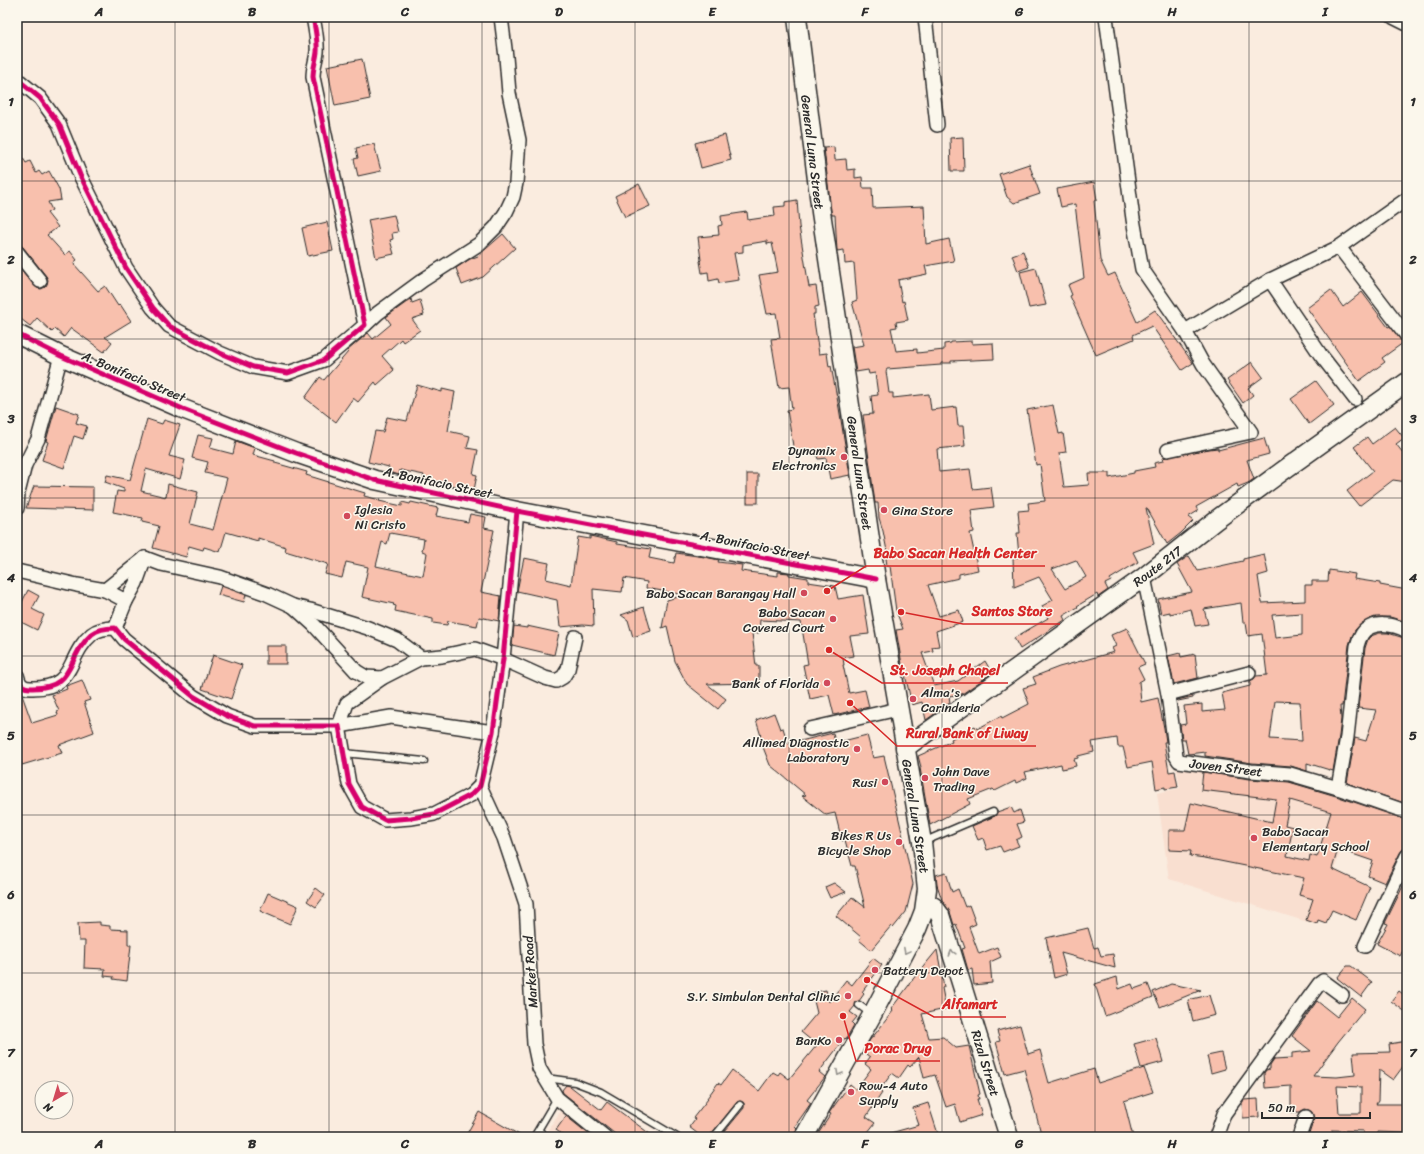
<svg xmlns="http://www.w3.org/2000/svg" width="1424" height="1154" font-family="Sriracha,sans-serif">
  <style>
    .built { fill: #f9dfd0 }
    .building { fill: #f8c0ad; stroke: #2b2b2b; fill-rule: evenodd }
    .lines { fill: none; stroke-linecap: round; stroke-linejoin: round }
    .lane-casing { stroke: #2b2b2b; stroke-width: 9 }
    .street-casing { stroke: #2b2b2b; stroke-width: 16 }
    .secondary-casing { stroke: #2b2b2b; stroke-width: 21 }
    .lane { stroke: #fbf7ec; stroke-width: 6 }
    .street { stroke: #fbf7ec; stroke-width: 13 }
    .secondary { stroke: #fbf7ec; stroke-width: 18 }
    .cycleway-casing { stroke: #fbf7ec; stroke-width: 8 }
    .cycleway { stroke: #d6006c; stroke-width: 5 }
    .oneway { stroke: #93918c }
    .grid { fill: none; stroke: #2b2b2b; stroke-width: 1; stroke-opacity: 0.55 }
    .poi-dot { fill: #d1495b; stroke: #fbf7ec; stroke-width: 1.5 }
    .labels { text-anchor: middle; stroke-width: 3; stroke-linejoin: round; paint-order: stroke }
    .street-label { font-size: 13px; fill: #2b2b2b; stroke: #fbf7ec }
    .poi-label { font-size: 13px; fill: #2b2b2b; stroke: #fbf7ec; text-anchor: end }
    .leader { fill: none; stroke: #d62828; stroke-width: 1.5 }
    .callout-dot { fill: #d62828; stroke: #fbf7ec; stroke-width: 1.5 }
    .callout-label { font-size: 14px; text-anchor: middle; font-weight: bold; fill: #d62828; stroke: #fbf7ec; stroke-width: 3; stroke-linejoin: round; paint-order: stroke }
    .neatline { fill: none; stroke: #2b2b2b; stroke-width: 1.5 }
    .grid-label { font-size: 13px; text-anchor: middle; font-weight: bold; fill: #2b2b2b }
  </style>
  <rect width="100%" height="100%" fill="#faecdf"/>
  <filter id="ink" filterUnits="userSpaceOnUse"><feTurbulence type="fractalNoise" baseFrequency=".025" numOctaves="2"/><feDisplacementMap in="SourceGraphic" scale="8" xChannelSelector="R" yChannelSelector="G"/><feConvolveMatrix kernelMatrix="1 2 1 2 8 2 1 2 1" color-interpolation-filters="sRGB"/></filter>
  <g filter="url(#ink)">
    <g class="built">
      <polygon points="1176,766 1257,773 1358,797 1317,925 1169,879 1157,793 1180,788"/>
      <polygon points="562,1109 596,1137 543,1137"/>
    </g>
    <g class="building">
      <polygon points="362,59 370,99 335,106 327,66"/>
      <polygon points="725,135 731,160 701,168 695,143"/>
      <polygon points="963,137 964,171 951,171 950,138"/>
      <polygon points="374,144 381,171 358,176 354,159 358,158 356,148"/>
      <polygon points="834,147 835,160 846,159 847,170 855,169 855,178 862,177 863,188 872,188 873,208 924,206 926,244 949,239 954,261 925,266 927,274 898,280 902,302 904,301 908,320 896,322 897,327 891,328 896,351 917,349 917,353 944,350 944,344 951,343 951,342 972,341 972,344 993,343 994,359 951,361 951,363 941,363 941,365 887,369 886,371 889,393 893,393 893,398 929,394 931,410 956,407 958,426 963,426 965,446 937,449 939,472 970,469 973,489 991,487 994,507 971,510 974,532 970,533 978,570 959,574 959,578 928,585 939,616 959,610 963,622 936,631 939,646 932,647 933,651 922,653 934,686 958,681 985,661 992,673 962,694 949,696 950,703 926,720 922,702 912,705 904,670 903,670 896,630 903,629 896,611 890,566 887,566 885,551 887,551 883,531 879,518 878,503 875,503 863,415 873,414 871,396 878,395 875,373 869,374 868,370 856,372 852,347 864,345 852,302 857,300 854,263 845,264 844,250 837,251 835,215 832,215 831,211 824,148"/>
      <polygon points="17,149 26,163 30,161 36,173 39,171 42,175 49,171 59,189 61,200 48,202 52,210 47,213 58,227 47,235 65,255 70,251 77,260 73,263 98,291 105,286 118,306 120,304 131,321 105,337 112,342 104,352 71,328 64,337 55,329 52,332 37,318 30,326 17,316 17,265 37,288 41,289 45,287 47,284 48,280 46,276 23,247 17,244"/>
      <polygon points="1029,164 1040,194 1014,203 1007,197 999,174"/>
      <polygon points="1094,182 1097,200 1094,201 1100,260 1108,276 1115,273 1137,322 1155,310 1193,363 1182,370 1152,326 1133,335 1134,339 1096,355 1070,296 1072,295 1068,285 1084,278 1075,204 1061,207 1057,189"/>
      <polygon points="639,184 650,206 625,217 615,196"/>
      <polygon points="797,200 799,226 809,287 816,286 819,306 815,307 815,314 813,314 819,354 827,353 829,367 831,366 839,408 850,475 830,479 826,458 818,459 816,452 798,454 798,451 794,452 787,410 792,409 789,387 779,388 771,339 780,338 776,313 767,314 759,275 778,272 772,243 767,244 767,241 743,245 743,252 734,253 739,280 719,283 718,279 709,281 708,272 702,273 700,261 701,260 698,237 719,235 718,226 722,225 721,216 747,212 748,220 775,216 774,207 785,206 785,202"/>
      <polygon points="394,215 398,232 392,233 393,239 390,240 394,254 376,258 368,220"/>
      <polygon points="327,222 333,251 308,256 302,228"/>
      <polygon points="503,234 515,248 483,277 462,285 456,268 470,259 478,256"/>
      <polygon points="1023,251 1029,267 1018,271 1012,255"/>
      <polygon points="1036,268 1046,305 1029,308 1020,272"/>
      <polygon points="1331,290 1343,307 1362,292 1388,327 1390,326 1403,343 1382,358 1385,362 1359,381 1307,308"/>
      <polygon points="411,299 412,303 420,300 424,315 412,319 420,330 403,342 401,339 382,356 394,370 377,385 375,382 358,402 353,398 336,422 305,398 320,377 324,380 348,352 347,351 368,333 373,339 391,324 386,317"/>
      <polygon points="1252,362 1263,377 1248,388 1253,395 1243,403 1227,380"/>
      <polygon points="1316,381 1334,405 1309,424 1291,399"/>
      <polygon points="417,385 442,392 442,389 455,392 448,431 470,436 467,448 478,450 473,474 477,475 474,490 423,479 424,475 400,470 399,475 388,472 389,467 368,462 375,431 383,432 387,417 407,421"/>
      <path d="M1053,405L1059,434L1063,433L1066,452L1059,453L1064,487L1089,485L1088,473H1109V478L1134,473V471L1155,467L1154,463L1163,461L1162,458L1209,449L1218,448V450L1264,438L1269,454L1247,460L1254,479L1248,483L1238,487L1237,484L1196,507L1198,511L1188,517L1193,521L1181,533L1167,544L1147,508H1146L1154,544L1133,552L1138,562L1110,579L1111,581L1105,584L1108,590L1098,597L1097,594L1077,606L1078,607L1063,616L1065,620L1020,649L1014,638L1048,618L1042,606L1053,600L1039,577L1014,587L1013,558L1019,557L1017,533H1020L1018,511L1029,510L1028,503L1045,501L1040,464L1036,465L1027,410ZM1076,560L1086,577L1065,589L1052,569Z"/>
      <polygon points="56,406 79,414 76,423 87,426 83,439 74,436 64,468 42,460 48,442 46,441"/>
      <path d="M147,419L162,424L164,420L180,425L169,456L185,460L180,479L146,469L141,491L166,497L168,484L198,492L190,524L213,530L227,478L205,473L208,462L192,458L198,435L213,438L210,448L233,454L236,441L255,448L253,455L275,461V463L307,472L306,475L365,493L364,496L380,500L379,501L402,506V502L410,504L411,502L438,508L436,516L468,522L470,514L486,517L484,528L494,530L481,592L501,596L499,621L479,617L477,626L448,621L447,625L433,623V619L395,611L396,606L393,605L394,604L362,597L368,567L346,562L342,578L325,574L328,564L285,551L286,547L258,538V541L226,532L220,552L204,547L203,550L189,546L186,557L153,548L159,526L142,522L143,518L113,512L117,491L124,492V489L105,482L107,475L130,480ZM390,533L424,539L422,551L427,553L423,576L376,566L382,542L387,544Z"/>
      <polygon points="1395,427 1404,438 1396,444 1407,458 1407,482 1393,480 1359,506 1347,491 1373,471 1354,447 1367,437 1372,444"/>
      <rect x="747" y="474" width="11" height="29"/>
      <polygon points="34,486 93,487 93,510 26,508"/>
      <polygon points="590,536 617,542 617,544 651,549 649,558 674,563 676,553 705,557 719,560 718,562 742,565 741,571 778,576 778,572 789,573 789,575 808,578 808,582 835,586 838,599 863,595 869,634 850,636 854,656 843,658 844,665 843,665 849,693 865,690 869,707 834,715 829,695 810,699 803,665 808,664 801,622 760,620 759,633 752,633 756,666 759,666 759,683 707,684 726,699 718,709 687,684 675,661 667,626 662,628 667,600 684,595 646,588 647,582 624,578 622,592 593,589 594,626 583,625 560,627 557,600 517,591 524,558 549,563 546,579 571,585 578,537 590,539"/>
      <path d="M1264,554L1268,573L1258,576L1262,603L1305,601V585H1312V581H1328L1329,570L1355,574L1354,579L1380,583V585L1407,590V622L1390,617H1375L1368,620L1361,624L1355,630L1352,636L1349,645L1342,706H1340L1341,719L1339,736L1333,771L1307,763V771L1291,766L1252,763L1205,756V752L1188,754L1185,739H1182L1180,725L1186,724L1184,706L1202,704V712L1225,710L1222,693L1250,686V681L1254,679L1256,676L1267,675L1262,634L1248,636L1246,623H1243L1241,603L1204,609L1208,624L1195,626L1191,609L1170,614V612L1161,614L1158,599L1192,592L1177,564L1189,556L1198,571L1243,561V559ZM1302,613V635L1275,638L1272,615ZM1275,701L1300,702L1302,741L1270,739Z"/>
      <polygon points="221,586 246,595 244,602 218,595"/>
      <polygon points="28,590 39,596 32,609 44,615 37,630 17,620 17,602 21,604"/>
      <polygon points="644,607 651,631 633,637 628,620 621,615"/>
      <polygon points="514,626 527,628 527,626 559,633 554,655 512,645"/>
      <polygon points="1127,628 1145,664 1138,667 1144,679 1139,682 1141,702 1158,698 1164,728 1166,742 1164,742 1169,772 1175,771 1178,787 1165,789 1165,787 1156,789 1152,762 1128,767 1123,747 1118,747 1117,738 1092,742 1094,752 1078,756 1078,758 1074,759 1076,766 1062,769 1061,764 1025,772 1027,778 1016,783 1015,781 995,791 993,789 968,799 970,804 930,825 920,768 921,767 918,756 952,741 951,739 975,726 977,729 1001,716 1002,718 1029,704 1023,688 1036,684 1033,677 1059,667 1114,652 1112,648 1116,646 1111,635"/>
      <polygon points="1379,633 1388,633 1407,639 1407,804 1347,783 1355,738 1366,741 1376,710 1358,708 1365,648 1368,639 1371,636"/>
      <rect x="266" y="646" width="20" height="18"/>
      <polygon points="1180,653 1181,657 1195,654 1198,678 1174,684 1168,656"/>
      <polygon points="213,655 242,665 231,699 202,689"/>
      <polygon points="82,680 90,700 84,702 94,732 59,745 62,753 22,765 17,751 17,692 22,695 32,723 58,715 57,712 59,711 52,695 67,689 66,686"/>
      <polygon points="1193,696 1193,698 1178,701 1177,700"/>
      <polygon points="774,713 780,729 783,728 788,744 833,733 835,743 867,735 873,758 884,756 901,828 913,884 906,912 893,928 891,926 871,950 859,940 861,937 836,916 852,897 865,907 855,866 852,866 845,840 842,841 835,813 826,815 802,796 806,795 770,765 759,737 761,736 756,720"/>
      <path d="M1203,772L1250,779L1289,782L1336,796L1407,820V848L1403,849L1400,853L1385,883L1368,876L1373,861L1338,849L1332,869L1370,887L1356,920L1332,910L1326,923L1318,920L1317,924L1306,920L1313,899L1299,895L1304,878L1205,858L1190,856L1191,851L1169,850V830H1185L1191,803L1272,822L1276,799L1201,790ZM1290,800L1331,812L1317,857L1310,855L1309,861L1287,856L1293,827L1285,825Z"/>
      <polygon points="1011,807 1014,813 1020,810 1024,822 1017,824 1022,837 1016,840 1019,846 1003,852 1000,846 987,850 983,838 978,840 972,826 995,816 997,812"/>
      <polygon points="946,872 952,892 958,889 965,907 969,905 976,924 969,927 979,954 997,947 1001,957 990,962 992,983 974,985 972,969 968,970 962,949 965,948 956,924 954,925 950,912 942,900 937,885 936,875"/>
      <polygon points="1407,878 1407,943 1400,956 1377,944 1388,924 1385,923"/>
      <polygon points="834,883 846,892 830,898 825,887"/>
      <polygon points="316,888 325,895 316,907 307,901"/>
      <polygon points="268,893 298,906 290,924 260,911"/>
      <polygon points="100,922 100,925 110,926 110,929 128,930 128,945 131,945 127,981 113,979 114,977 104,976 105,969 84,968 85,941 79,941 78,923"/>
      <polygon points="1088,928 1094,948 1098,947 1101,956 1113,954 1115,968 1061,953 1067,974 1054,978 1046,938"/>
      <polygon points="937,950 944,987 942,988 946,1009 922,1014 929,1038 943,1037 956,1048 969,1046 980,1094 978,1095 979,1099 977,1099 982,1115 960,1122 955,1104 946,1107 935,1075 924,1078 919,1057 910,1067 908,1065 899,1078 892,1073 879,1091 882,1093 866,1117 875,1123 864,1137 816,1137 831,1114 829,1113 850,1084 856,1089 871,1069 865,1064 870,1057 863,1052 871,1038 872,1038 893,1011 891,1009 909,985 909,984"/>
      <polygon points="873,958 882,965 862,992 864,994 859,1001 856,1002 855,1006 850,1012 857,1017 852,1023 854,1025 846,1039 845,1038 819,1072 825,1077 807,1100 811,1103 795,1126 797,1128 794,1137 720,1137 744,1108 744,1103 740,1101 737,1102 711,1134 710,1137 702,1137 689,1127 695,1119 693,1118 708,1099 707,1098 718,1083 721,1085 732,1070 759,1091 773,1072 778,1075 780,1072 789,1079 817,1045 801,1032 817,1013 812,993 826,990 829,1002 846,980 852,985"/>
      <polygon points="1347,966 1351,966 1372,982 1361,997 1337,978"/>
      <polygon points="1117,977 1119,989 1132,984 1134,989 1148,984 1153,997 1105,1016 1095,984"/>
      <polygon points="1171,984 1201,990 1160,1007 1153,992"/>
      <polygon points="1399,991 1407,997 1407,1013 1391,1001"/>
      <polygon points="1209,995 1215,1015 1193,1021 1188,1000"/>
      <path d="M1352,998L1365,1009L1338,1042L1313,1076L1337,1077L1355,1075L1353,1053L1390,1052L1389,1044L1407,1041V1061L1393,1080L1379,1070L1378,1101L1376,1104H1407V1133L1377,1132V1137H1363V1131L1332,1130L1333,1137H1308L1314,1119L1312,1112L1309,1110L1305,1109L1300,1112H1291V1086L1265,1088L1264,1073L1266,1070L1270,1069V1065L1274,1059L1292,1058V1053L1311,1051L1292,1036L1317,1001L1337,1017ZM1337,1086L1361,1087V1113H1339Z"/>
      <polygon points="1020,1025 1028,1054 1040,1050 1049,1083 1094,1069 1098,1083 1144,1068 1153,1092 1124,1101 1133,1137 1042,1137 1024,1069 1005,1074 996,1042 1000,1041 997,1031"/>
      <polygon points="1156,1038 1163,1062 1141,1068 1134,1044"/>
      <polygon points="1221,1053 1225,1069 1211,1073 1207,1056"/>
      <polygon points="566,1085 570,1086 601,1110 607,1102 654,1137 619,1137 563,1093 562,1090"/>
      <polygon points="1258,1099 1259,1117 1243,1118 1242,1103 1244,1100"/>
      <polygon points="928,1103 939,1137 888,1137 887,1134 919,1125 913,1108"/>
      <polygon points="479,1112 523,1137 465,1137"/>
      <polygon points="566,1116 591,1136 591,1137 566,1137 556,1130"/>
    </g>
    <g class="lines">
      <g class="lane-casing">
        <g id="lane">
          <polyline points="344,753 424,761"/>
          <polyline points="923,842 993,812"/>
          <polyline points="859,1005 871,1014"/>
          <polyline points="546,1078 575,1082 601,1092 677,1137"/>
          <polyline points="539,1131 547,1137"/>
          <polyline points="534,1137 557,1098"/>
          <polyline points="714,1137 740,1105"/>
        </g>
      </g>
      <g class="street-casing">
        <g id="street">
          <polyline points="925,17 937,125"/>
          <polyline points="1106,17 1133,219 1142,269 1185,331"/>
          <polyline points="1393,17 1407,24"/>
          <path d="M17,79L40,98L59,124L80,175L126,268L153,308L169,326L220,353L253,367L288,373L324,360L365,325L313,77C313,67 316,61 317,52C318,41 315,28 313,17"/>
          <polyline points="1339,247 1407,336"/>
          <polyline points="17,252 40,281"/>
          <polyline points="1270,280 1320,354 1355,399"/>
          <polyline points="365,325 378,313 423,280 479,244 496,227 506,212 513,197 516,183 519,140 509,93 506,57 501,17"/>
          <polyline points="1168,450 1251,432 1203,364 1185,331 1270,280 1339,247 1407,199"/>
          <polyline points="17,508 18,493 25,465 38,439 61,356"/>
          <polyline points="17,571 77,585 105,590 126,601 115,628"/>
          <polyline points="1144,577 1168,694 1176,756 1179,761 1251,771 1290,774 1338,788 1407,812"/>
          <polyline points="105,590 145,558 161,564 220,577 267,594 293,606 310,610 368,628 397,640 421,658"/>
          <polyline points="126,601 136,583 145,558"/>
          <polyline points="293,606 314,625 356,671 366,677 382,678"/>
          <path d="M17,675C19,684 22,688 31,688C77,689 65,657 92,634C98,629 107,628 115,628L124,639L193,696L227,716L255,726H339L349,784L362,807L385,820L411,818L434,814L471,795L480,786L493,732L503,659L517,511"/>
          <polyline points="1168,694 1249,673"/>
          <polyline points="810,729 898,709"/>
          <polyline points="493,732 391,717 339,726 347,703 382,678 421,658 442,656 475,649 503,659 545,678 556,681 563,677 568,669 575,637"/>
          <polyline points="480,786 504,838 526,904 534,1044 539,1068 557,1098 605,1137"/>
          <path d="M1338,788L1347,737L1357,646C1358,642 1360,637 1362,634C1372,620 1394,624 1407,631"/>
          <polyline points="1365,946 1407,856"/>
          <polyline points="1216,1137 1224,1114 1319,984 1323,981 1342,995"/>
          <polyline points="1299,1137 1306,1117"/>
        </g>
      </g>
      <g class="secondary-casing">
        <g id="secondary">
          <polyline points="797,17 821,212 876,579 922,842 927,889 924,911 917,929 872,1015 804,1137"/>
          <polyline points="17,334 61,356 183,409 296,453 375,480 517,511 876,579"/>
          <polyline points="905,748 1144,577 1216,520 1284,470 1407,382"/>
          <polyline points="926,902 934,907 940,915 1009,1137"/>
        </g>
      </g>
      <use href="#lane" class="lane"/>
      <use href="#street" class="street"/>
      <use href="#secondary" class="secondary"/>
      <g class="cycleway-casing">
        <g id="cycleway">
          <path d="M17,79L40,98L59,124L80,175L126,268L153,308L169,326L220,353L253,367L288,373L324,360L365,325L313,77C313,67 316,61 317,52C318,41 315,28 313,17"/>
          <polyline points="17,334 61,356 183,409 296,453 375,480 517,511 876,579"/>
          <path d="M17,675C19,684 22,688 31,688C77,689 65,657 92,634C98,629 107,628 115,628L124,639L193,696L227,716L255,726H339L349,784L362,807L385,820L411,818L434,814L471,795L480,786L493,732L503,659L517,511"/>
        </g>
      </g>
      <use href="#cycleway" class="cycleway"/>
    </g>
    <defs><path id="oneway-chevron" d="M-2-3.5L2.5 0L-2 3.5" fill="none" stroke-width="1.6" stroke-linecap="round" stroke-linejoin="round"/></defs>
    <g class="oneway">
      <use href="#oneway-chevron" transform="translate(906 951) rotate(118)"/>
      <use href="#oneway-chevron" transform="translate(952 953) rotate(-107)"/>
      <use href="#oneway-chevron" transform="translate(839 1073) rotate(119)"/>
    </g>
  </g>
  <path class="grid" d="M175,17V1137M329,17V1137M482,17V1137M635,17V1137M789,17V1137M942,17V1137M1095,17V1137M1249,17V1137M17,181H1407M17,339H1407M17,498H1407M17,656H1407M17,815H1407M17,973H1407"/>
  <g class="poi-dot">
    <circle cx="844" cy="457" r="4"/>
    <circle cx="884" cy="510" r="4"/>
    <circle cx="347" cy="516" r="4"/>
    <circle cx="804" cy="593" r="4"/>
    <circle cx="833" cy="619" r="4"/>
    <circle cx="827" cy="683" r="4"/>
    <circle cx="913" cy="699" r="4"/>
    <circle cx="857" cy="749" r="4"/>
    <circle cx="925" cy="778" r="4"/>
    <circle cx="885" cy="782" r="4"/>
    <circle cx="1254" cy="838" r="4"/>
    <circle cx="899" cy="842" r="4"/>
    <circle cx="875" cy="970" r="4"/>
    <circle cx="848" cy="996" r="4"/>
    <circle cx="839" cy="1040" r="4"/>
    <circle cx="851" cy="1092" r="4"/>
  </g>
  <g class="labels">
    <g class="street-label">
      <text transform="translate(813 152) rotate(83)" y="5">General Luna Street</text>
      <text transform="translate(134 376) rotate(23)" y="5">A. Bonifacio Street</text>
      <text transform="translate(860 473) rotate(82)" y="5">General Luna Street</text>
      <text transform="translate(438 482) rotate(12)" y="5">A. Bonifacio Street</text>
      <text transform="translate(755 545) rotate(11)" y="5">A. Bonifacio Street</text>
      <text transform="translate(1157 566) rotate(-37)" y="5">Route 217</text>
      <text transform="translate(1226 767) rotate(7)" y="5">Joven Street</text>
      <text transform="translate(916 816) rotate(81)" y="5">General Luna Street</text>
      <text transform="translate(530 972) rotate(-94)" y="5">Market Road</text>
      <text transform="translate(986 1063) rotate(73)" y="5">Rizal Street</text>
    </g>
    <g class="poi-label">
      <text x="836" y="455">Dynamix<tspan x="836" dy="15">Electronics</tspan></text>
      <text x="355" y="514" text-anchor="start">Iglesia<tspan x="355" dy="15">Ni Cristo</tspan></text>
      <text x="892" y="515" text-anchor="start">Gina Store</text>
      <text x="796" y="598">Babo Sacan Barangay Hall</text>
      <text x="825" y="617">Babo Sacan<tspan x="825" dy="15">Covered Court</tspan></text>
      <text x="819" y="688">Bank of Florida</text>
      <text x="921" y="697" text-anchor="start">Alma's<tspan x="921" dy="15">Carinderia</tspan></text>
      <text x="849" y="747">Allimed Diagnostic<tspan x="849" dy="15">Laboratory</tspan></text>
      <text x="933" y="776" text-anchor="start">John Dave<tspan x="933" dy="15">Trading</tspan></text>
      <text x="877" y="787">Rusi</text>
      <text x="1262" y="836" text-anchor="start">Babo Sacan<tspan x="1262" dy="15">Elementary School</tspan></text>
      <text x="891" y="840">Bikes R Us<tspan x="891" dy="15">Bicycle Shop</tspan></text>
      <text x="883" y="975" text-anchor="start">Battery Depot</text>
      <text x="840" y="1001">S.Y. Simbulan Dental Clinic</text>
      <text x="831" y="1045">BanKo</text>
      <text x="859" y="1090" text-anchor="start">Row-4 Auto<tspan x="859" dy="15">Supply</tspan></text>
    </g>
  </g>
  <path class="leader" d="M827 591L866 566H1045M901 612L963 624H1060M829 650L882 683H1008M850 703L897 746H1036M867 980L934 1017H1006M843 1016L856 1061H940"/>
  <g class="callout-dot">
    <circle cx="827" cy="591" r="4"/>
    <circle cx="901" cy="612" r="4"/>
    <circle cx="829" cy="650" r="4"/>
    <circle cx="850" cy="703" r="4"/>
    <circle cx="867" cy="980" r="4"/>
    <circle cx="843" cy="1016" r="4"/>
  </g>
  <g class="callout-label">
    <text x="955" y="558">Babo Sacan Health Center</text>
    <text x="1012" y="616">Santos Store</text>
    <text x="945" y="675">St. Joseph Chapel</text>
    <text x="967" y="738">Rural Bank of Liway</text>
    <text x="970" y="1009">Alfamart</text>
    <text x="898" y="1053">Porac Drug</text>
  </g>
  <rect width="1424" height="1154" fill="none" stroke="#fbf7ec" stroke-width="44"/>
  <g transform="translate(54 1100) rotate(218)"><circle r="19" fill="#fbf7ec" stroke="#a8a59f"/>
  <path d="M0-3L7 15L0 10L-7 15Z" fill="#d1495b"/>
  <text y="-6" font-size="11" font-weight="bold" text-anchor="middle" fill="#2b2b2b">N</text>
  </g>
  <path d="M1262 1112v6h108v-6" fill="none" stroke="#2b2b2b" stroke-width="2"/>
  <text x="1268" y="1112" font-size="12" fill="#2b2b2b" stroke="#fbf7ec" stroke-width="3" paint-order="stroke">50 m</text>
  <rect x="22" y="22" width="1380" height="1110" class="neatline"/>
  <g class="grid-label">
    <text x="99" y="16">A</text>
    <text x="252" y="16">B</text>
    <text x="405" y="16">C</text>
    <text x="559" y="16">D</text>
    <text x="712" y="16">E</text>
    <text x="865" y="16">F</text>
    <text x="1019" y="16">G</text>
    <text x="1172" y="16">H</text>
    <text x="1325" y="16">I</text>
    <text x="11" y="106">1</text>
    <text x="1413" y="106">1</text>
    <text x="11" y="264">2</text>
    <text x="1413" y="264">2</text>
    <text x="11" y="423">3</text>
    <text x="1413" y="423">3</text>
    <text x="11" y="582">4</text>
    <text x="1413" y="582">4</text>
    <text x="11" y="740">5</text>
    <text x="1413" y="740">5</text>
    <text x="11" y="899">6</text>
    <text x="1413" y="899">6</text>
    <text x="11" y="1057">7</text>
    <text x="1413" y="1057">7</text>
    <text x="99" y="1148">A</text>
    <text x="252" y="1148">B</text>
    <text x="405" y="1148">C</text>
    <text x="559" y="1148">D</text>
    <text x="712" y="1148">E</text>
    <text x="865" y="1148">F</text>
    <text x="1019" y="1148">G</text>
    <text x="1172" y="1148">H</text>
    <text x="1325" y="1148">I</text>
  </g>
</svg>
